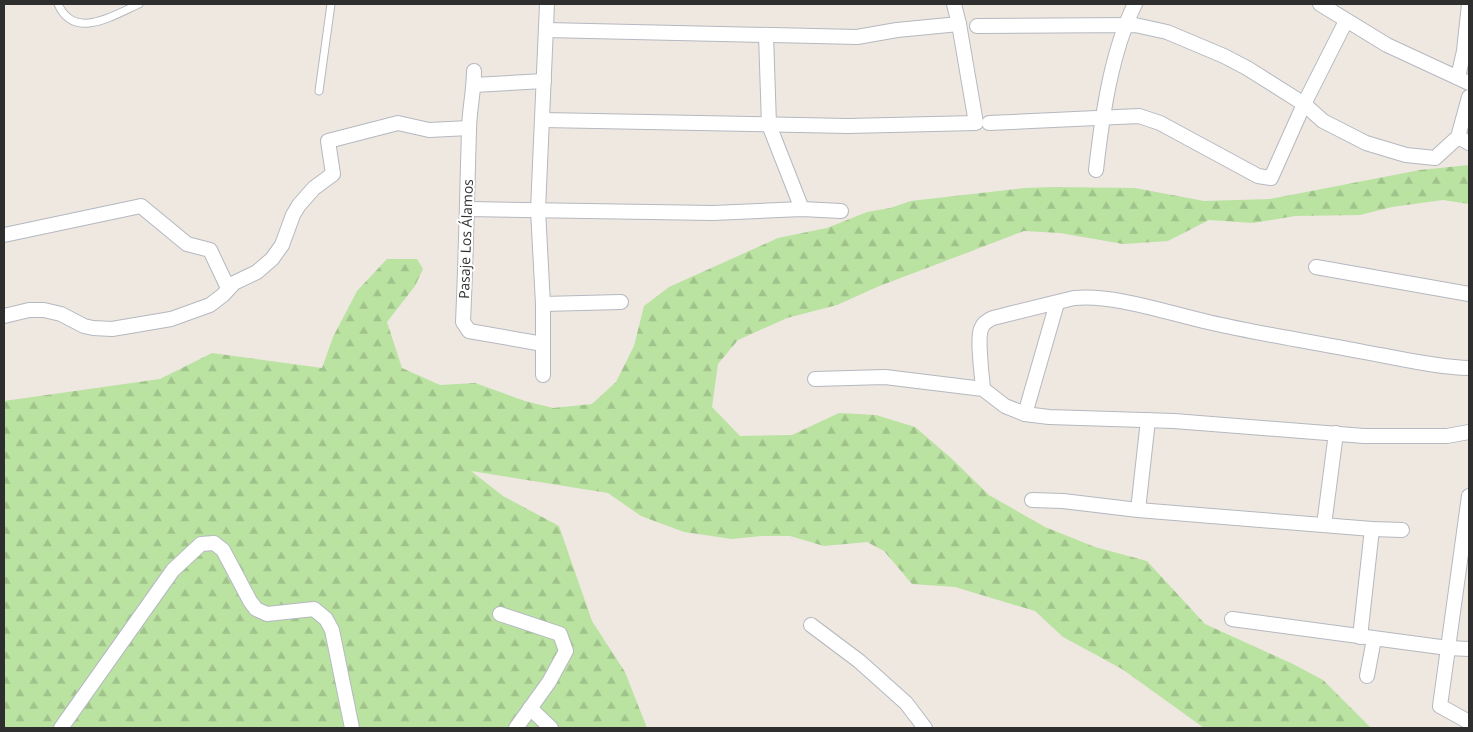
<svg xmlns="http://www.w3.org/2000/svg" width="1473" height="732" font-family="'Open Sans',sans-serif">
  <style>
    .forest { fill: url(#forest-firs) }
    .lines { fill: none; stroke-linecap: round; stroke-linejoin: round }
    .service-casing { stroke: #b5b8c0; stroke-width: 9 }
    .minor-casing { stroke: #b5b8c0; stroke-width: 16 }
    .service { stroke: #fff; stroke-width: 7 }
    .minor { stroke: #fff; stroke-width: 14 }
    .labels { text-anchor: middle; stroke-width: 4; stroke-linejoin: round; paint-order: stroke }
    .street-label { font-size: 14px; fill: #2e2e2e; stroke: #fff }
  </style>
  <defs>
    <pattern id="forest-firs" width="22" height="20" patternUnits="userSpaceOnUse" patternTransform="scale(1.25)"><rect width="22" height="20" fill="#bae2a1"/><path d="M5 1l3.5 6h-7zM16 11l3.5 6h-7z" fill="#a0c28b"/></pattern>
  </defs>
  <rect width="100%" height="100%" fill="#eee8e1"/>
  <polygon class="forest" points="1469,165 1469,204 1443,200 1392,207 1360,215 1295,216 1253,223 1209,220 1168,241 1123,244 1060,233 1024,231 877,287 837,305 787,318 738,340 718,364 712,407 740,436 792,435 839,413 876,415 915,427 951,458 989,495 1045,527 1095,547 1147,561 1205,624 1293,664 1323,680 1371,728 1204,728 1122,669 1063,637 1035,611 955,587 912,584 884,551 867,542 824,546 790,536 762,536 732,539 684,532 641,516 608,493 471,471 503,496 559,526 592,621 625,672 647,728 4,728 4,401 160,379 212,353 322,368 333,337 357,291 387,259 417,259 423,269 415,286 387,322 402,368 440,385 475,383 525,401 553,408 592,404 616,382 634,346 644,306 669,287 778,238 827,228 867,212 890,208 911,201 1025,188 1054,187 1135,188 1204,201 1270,199 1420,170"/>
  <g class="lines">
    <g class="service-casing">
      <g id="service">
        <path d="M58,4C74,41 114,15 139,4"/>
        <polyline points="319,91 331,4"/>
      </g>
    </g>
    <g class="minor-casing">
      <g id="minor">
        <polyline points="1320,4 1387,45 1469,83"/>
        <polyline points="977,26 1135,25 1167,32 1224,56 1247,68 1304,104 1323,121 1366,143 1406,155 1435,158 1458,137 1469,97"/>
        <polyline points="546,30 857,37 897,30 959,24"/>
        <polyline points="766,35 769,125 802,209"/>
        <path d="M474,71C474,91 469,111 469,131C467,195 466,258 463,322L469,331L543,344"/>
        <polyline points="1458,77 1464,51 1469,4"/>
        <polyline points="474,85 544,81"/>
        <polyline points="543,120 848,126 976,123 959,24 954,4"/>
        <polyline points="989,123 1139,116 1160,123 1258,176 1271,178 1304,104 1346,21"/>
        <polyline points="1458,137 1469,143"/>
        <path d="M1096,170C1102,117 1111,52 1135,4"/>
        <polyline points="468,209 713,213 802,209 841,211"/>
        <polyline points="4,235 141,206 187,244 210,250 228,288"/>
        <polyline points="1316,267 1469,294"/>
        <polyline points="543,304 621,302"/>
        <polyline points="4,316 29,310 44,310 61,314 84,326 93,328 112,329 171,319 210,305 223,295 234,283 257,272 272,259 282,245 293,215 299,205 314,188 333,174 328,141 398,123 429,130 469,128"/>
        <polyline points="543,375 543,304 538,210 547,4"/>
        <polyline points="815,379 885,377 983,389 1005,406 1025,414 1049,417 1174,421 1364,436 1447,436 1469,432"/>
        <path d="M983,389C982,375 977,340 981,329C983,323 988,320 993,318L1074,298C1114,294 1168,313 1208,322C1260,334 1312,342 1364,352C1399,358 1434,367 1469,368"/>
        <polyline points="1025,414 1057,303"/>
        <polyline points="1469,496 1440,706 1469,722"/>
        <polyline points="1032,500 1063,501 1138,510 1372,529 1402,530"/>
        <polyline points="1138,510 1148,420"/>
        <polyline points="1324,525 1336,433"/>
        <polyline points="500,614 560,634 566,651 549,682 516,728"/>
        <polyline points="1232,619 1448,648 1469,649"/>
        <polyline points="811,625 859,661 906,703 925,728"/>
        <polyline points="1360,637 1372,529"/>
        <polyline points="1367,676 1374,639"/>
        <polyline points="530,708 551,728"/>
        <polyline points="61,728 173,570 201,544 214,543 223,550 250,601 256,609 267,614 314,609 326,619 332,630 352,728"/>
      </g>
    </g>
    <use href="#service" class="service"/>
    <use href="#minor" class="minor"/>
  </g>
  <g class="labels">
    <g class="street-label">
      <text transform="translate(466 239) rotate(-88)" y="5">Pasaje Los Álamos</text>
    </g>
  </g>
  <rect width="1473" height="732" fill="none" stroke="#2e2e2e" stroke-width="10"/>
</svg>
